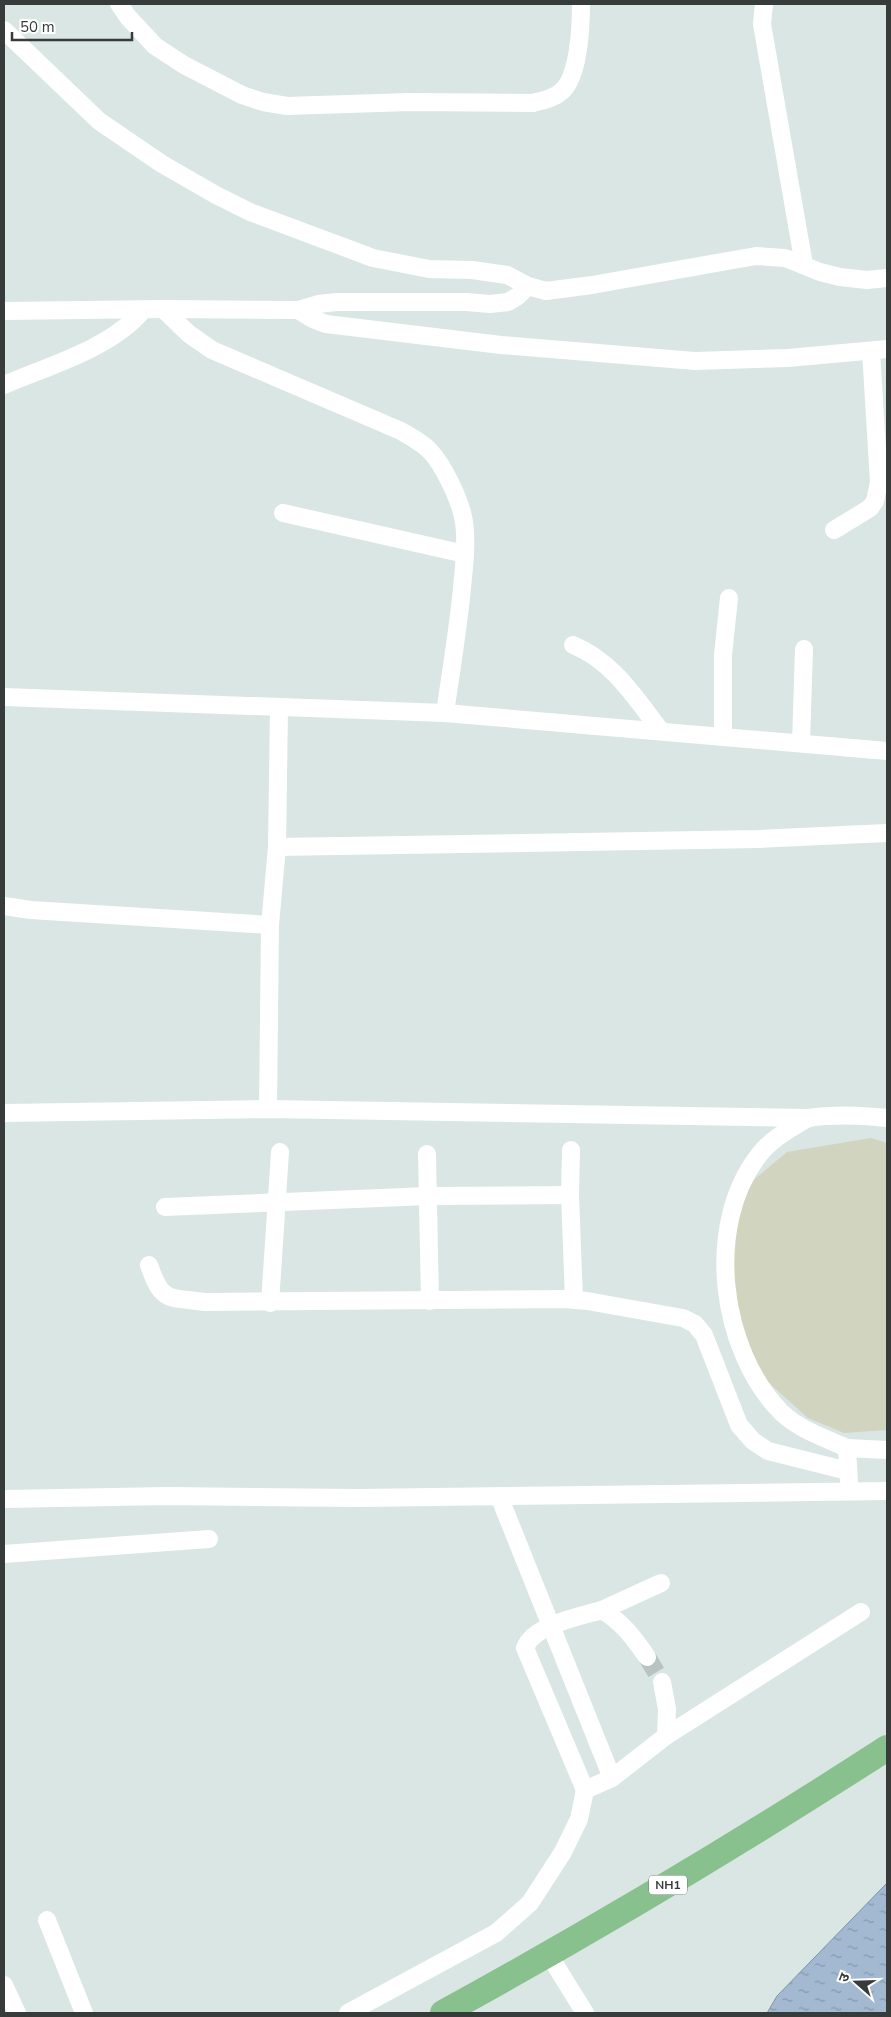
<svg xmlns="http://www.w3.org/2000/svg" width="891" height="2017" font-family="'Nunito Sans','Noto Sans Devanagari',sans-serif">
  <style>
    .grass { fill: #d1d4bf }
    .water { fill: url(#water-ripples); stroke: #8294a4 }
    .lines { fill: none; stroke-linecap: round; stroke-linejoin: round }
    .minor-tunnel { stroke: #b9c4c1; stroke-width: 18; stroke-dasharray: 18 9; stroke-linecap: butt }
    .minor { stroke: #fff; stroke-width: 18 }
    .highway { stroke: #89c18e; stroke-width: 26 }
    .labels { text-anchor: middle; stroke-width: 4; stroke-linejoin: round; paint-order: stroke }
    .shield { fill: #fff; stroke: #737676; stroke-width: 1 }
    .shield-label { font-size: 12px; font-weight: bold; fill: #373c3b }
  </style>
  <defs>
    <pattern id="water-ripples" width="26" height="14" patternUnits="userSpaceOnUse" patternTransform="scale(1.25)"><rect width="26" height="14" fill="#a2b9d1"/><path d="M2 4q2-2 4 0t4 0M15 11q2-2 4 0t4 0" fill="none" stroke="#8598ab"/></pattern>
  </defs>
  <rect width="100%" height="100%" fill="#dae6e3"/>
  <polygon class="grass" points="871,1138 887,1143 887,1430 844,1433 808,1418 759,1374 744,1335 730,1287 730,1243 750,1183 787,1152"/>
  <polygon class="water" points="887,1883 887,2013 767,2013 777,1996"/>
  <g class="lines">
    <polyline class="minor-tunnel" points="647,1657 662,1682"/>
    <g class="minor">
      <path d="M119,4L128,17L155,46L184,65L242,95L263,102L287,106L409,102L533,103C544,100 553,99 562,91C579,76 581,26 581,4"/>
      <polyline points="764,4 762,24 804,265"/>
      <polyline points="4,30 99,121 162,164 216,195 250,212 373,258 429,269 472,270 507,275 528,286 546,291 592,285 756,256 785,258 820,272 840,277 867,280 887,278"/>
      <path d="M163,309L189,334L212,350L401,431C411,437 421,442 429,450C444,465 461,502 464,522C467,544 464,566 462,588C458,630 451,671 445,713"/>
      <polyline points="298,310 313,319 326,324 501,345 695,361 788,358 887,349"/>
      <polyline points="4,311 163,309 298,310 318,304 337,302 466,302 490,304 508,302 518,296 528,286"/>
      <path d="M4,385C48,366 112,348 143,310"/>
      <polyline points="283,513 465,554"/>
      <polyline points="834,530 870,508 875,501 879,482 871,351"/>
      <path d="M573,645C613,661 636,699 661,731"/>
      <polyline points="4,697 445,713 887,751"/>
      <polyline points="723,737 723,655 729,598"/>
      <polyline points="801,743 804,649"/>
      <polyline points="277,847 759,839 887,833"/>
      <polyline points="4,906 31,910 270,925"/>
      <polyline points="268,1109 270,925 277,847 279,707"/>
      <path d="M4,1113L268,1109L808,1118C835,1114 860,1115 887,1118"/>
      <path d="M808,1118C790,1129 772,1138 759,1155C704,1225 720,1350 781,1412C798,1429 825,1438 847,1448L849,1482"/>
      <polyline points="571,1150 570,1195 574,1300"/>
      <polyline points="427,1154 430,1301"/>
      <polyline points="165,1207 428,1196 570,1195"/>
      <path d="M149,1265C162,1303 168,1297 205,1302L564,1299L587,1301L683,1318L695,1324L704,1335L739,1425L753,1441L768,1451L848,1471"/>
      <polyline points="270,1303 280,1152"/>
      <polyline points="847,1448 887,1450"/>
      <polyline points="499,1496 612,1778 666,1736 667,1709 662,1682"/>
      <polyline points="4,1499 167,1496 358,1498 887,1491"/>
      <polyline points="4,1554 209,1539"/>
      <polyline points="602,1610 661,1583"/>
      <polyline points="666,1736 861,1612"/>
      <path d="M612,1778L585,1790L525,1648C533,1625 581,1616 602,1610C622,1622 634,1638 647,1657"/>
      <polyline points="47,1920 84,2013"/>
      <polyline points="549,1955 585,2013"/>
      <polyline points="4,1985 17,2013"/>
      <polyline points="348,2013 496,1933 530,1903 563,1852 579,1819 585,1790"/>
    </g>
    <path class="highway" d="M443,2013C594,1930 742,1842 887,1748"/>
  </g>
  <g class="labels">
    <rect class="shield" x="649" y="1875.5" width="38" height="19" rx="4"/>
    <g class="shield-label">
      <text x="668" y="1889">NH1</text>
    </g>
  </g>
  <rect width="891" height="2017" fill="none" stroke="#373c3b" stroke-width="10"/>
  <g transform="translate(856 1982) rotate(290)" stroke="#ffffff" stroke-width="4" paint-order="stroke">
  <path d="M0-4L9 19L0 12L-9 19Z" fill="#373c3b"/>
  <text y="-8" font-size="14" font-weight="bold" text-anchor="middle" fill="#373c3b">उ</text>
  </g>
  <path d="M12 32v8h120v-8" fill="none" stroke="#373c3b" stroke-width="2.5"/>
  <text x="20" y="32" font-size="15" fill="#373c3b" stroke="#ffffff" stroke-width="4" paint-order="stroke">50 m</text>
</svg>
